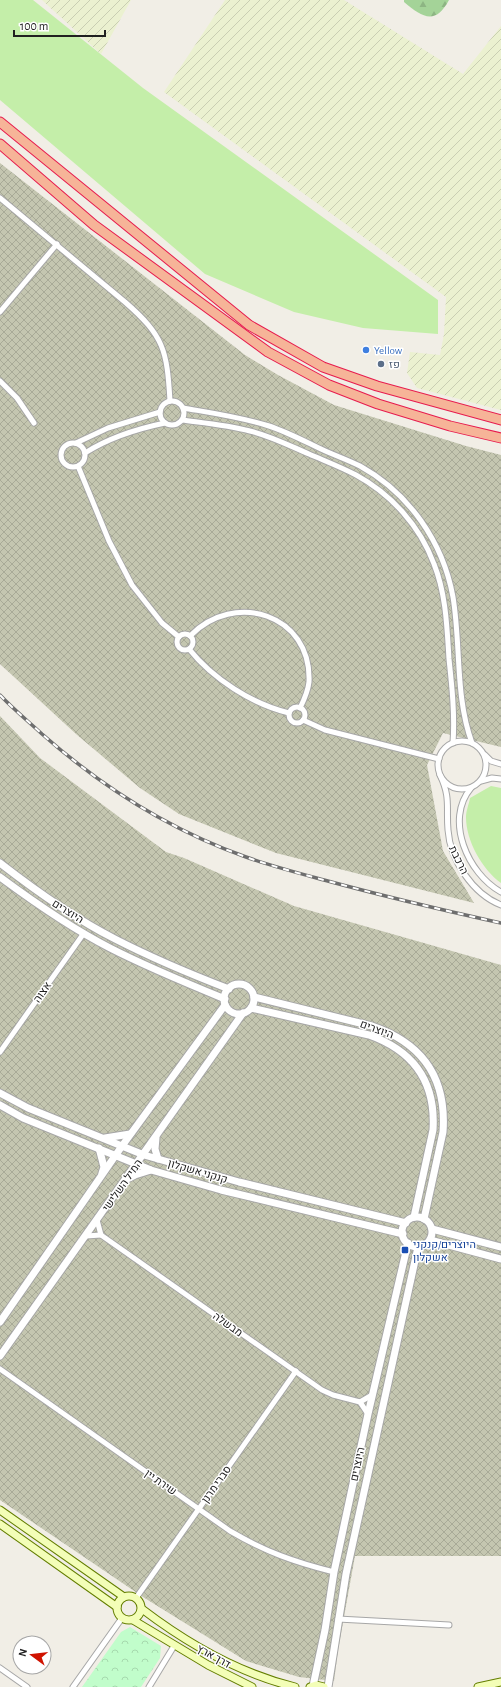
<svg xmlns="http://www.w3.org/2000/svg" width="501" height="1687" font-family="'Alegreya Sans',Heebo,sans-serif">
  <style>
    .construction { fill: url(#construction-cross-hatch) }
    .farmland { fill: url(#farmland-furrows) }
    .grass { fill: #c4eea9 }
    .forest { fill: url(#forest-firs) }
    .park { fill: url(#park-crowns) }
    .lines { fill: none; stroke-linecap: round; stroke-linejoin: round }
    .minor-casing { stroke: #a7a7a7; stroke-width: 7 }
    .tertiary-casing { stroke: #a7a7a7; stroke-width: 9 }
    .secondary-casing { stroke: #647e00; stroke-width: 9 }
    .trunk-casing { stroke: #e71b4e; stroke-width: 11 }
    .minor { stroke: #fff; stroke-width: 5 }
    .tertiary { stroke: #fff; stroke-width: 7 }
    .secondary { stroke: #f3feb7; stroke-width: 7 }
    .trunk { stroke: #f6b498; stroke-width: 9 }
    .rail-casing { stroke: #6e6e6e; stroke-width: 3.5 }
    .rail { stroke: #fff; stroke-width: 2; stroke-dasharray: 6; stroke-linecap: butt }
    .shop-dot { fill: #3f7fe0; stroke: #fff; stroke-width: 1.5 }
    .service-dot { fill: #5c6f8a; stroke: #fff; stroke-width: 1.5 }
    .transit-dot { fill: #1a4fb4; stroke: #fff; stroke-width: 1.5 }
    .labels { text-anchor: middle; stroke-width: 3; stroke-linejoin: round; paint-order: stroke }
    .shop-label { font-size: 11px; fill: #366cbe; stroke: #fff; text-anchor: start }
    .service-label { font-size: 11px; fill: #4e5e75; stroke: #fff; text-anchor: start }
    .street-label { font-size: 11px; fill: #202020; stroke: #fff }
    .transit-label { font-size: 11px; fill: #164399; stroke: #fff; text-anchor: start }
  </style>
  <defs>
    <pattern id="construction-cross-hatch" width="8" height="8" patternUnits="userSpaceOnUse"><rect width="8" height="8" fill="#c4c6b0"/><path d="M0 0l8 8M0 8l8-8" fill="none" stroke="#a8aa97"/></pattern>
    <pattern id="farmland-furrows" width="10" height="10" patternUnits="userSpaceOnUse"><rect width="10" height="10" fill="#ebf1d0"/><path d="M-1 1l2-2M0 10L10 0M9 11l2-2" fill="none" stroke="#c9ceb2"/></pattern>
    <pattern id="forest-firs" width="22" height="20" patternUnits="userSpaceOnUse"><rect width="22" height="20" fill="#a4d398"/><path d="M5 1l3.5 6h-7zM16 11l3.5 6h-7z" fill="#8db583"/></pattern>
    <pattern id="park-crowns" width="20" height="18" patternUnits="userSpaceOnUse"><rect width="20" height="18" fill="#c1fdcb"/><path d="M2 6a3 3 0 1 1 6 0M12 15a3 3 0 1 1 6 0" fill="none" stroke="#a6d9ae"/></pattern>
  </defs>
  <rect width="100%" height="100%" fill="#f1eee6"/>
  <g class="construction">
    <polygon points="0,163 245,355 278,375 334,405 466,446 501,455 501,747 443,733 427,765 443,851 474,903 276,853 179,814 140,788 76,734 0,664"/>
    <polygon points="0,716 40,758 166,852 184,858 294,906 501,965 501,1556 355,1556 338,1650 334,1681 299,1677 246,1661 143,1597 0,1500"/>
  </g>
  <g class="farmland">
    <polygon points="42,0 131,0 101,54"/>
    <polygon points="225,0 344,0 463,74 501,26 501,410 417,388 407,373 410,352 440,355 444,334 446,297 164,92"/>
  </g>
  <g class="grass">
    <polygon points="0,0 33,0 143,88 438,300 438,334 363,328 294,312 205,274 0,100"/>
    <path d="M491,786L501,788V883C482,869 466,841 466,817C466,811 469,804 470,798Z"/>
  </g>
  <path class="forest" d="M404,0H449C435,26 422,17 404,2Z"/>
  <polygon class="park" points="130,1627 161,1646 160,1658 141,1687 82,1687 121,1632"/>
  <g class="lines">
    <g class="minor-casing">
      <g id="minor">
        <path d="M0,198L125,302C164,336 167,350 170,401"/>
        <polyline points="0,312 57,244"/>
        <polyline points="0,381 17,398 34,423"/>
        <circle cx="172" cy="413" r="12"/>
        <path d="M183,408C212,413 241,417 269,426C287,432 304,441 321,449C334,455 348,460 360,466C409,493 443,542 453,597C461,645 455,697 472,743"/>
        <path d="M182,420C205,423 228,425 250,431C271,436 290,446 309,454C325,461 341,467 356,475C391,494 420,526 434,564C446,594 447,627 449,659C452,687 455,715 453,743"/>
        <circle cx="73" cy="455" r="12"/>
        <polyline points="76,443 108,428 160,412"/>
        <path d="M85,453C110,437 136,429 165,423"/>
        <polyline points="78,466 109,541 132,585 162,623 179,637"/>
        <circle cx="185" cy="642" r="8"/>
        <path d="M190,636C234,590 312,614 309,682C308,691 304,700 300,708"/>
        <path d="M189,649C213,679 252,704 289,713"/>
        <circle cx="297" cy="715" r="8"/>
        <polyline points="303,720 325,730 439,759"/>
        <circle cx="462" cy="765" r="24"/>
        <polyline points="485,755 491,761 501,764"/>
        <path d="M440,775C451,798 446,807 448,830C450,860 473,894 501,905"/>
        <polyline points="481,781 492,778 501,779"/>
        <path d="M471,788C444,820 468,874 501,892"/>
        <polyline points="0,1052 84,933"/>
        <polyline points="101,1235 322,1390 333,1395 360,1402"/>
        <polyline points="86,1236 101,1235 97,1220"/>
        <path d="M0,1369L230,1531C266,1552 294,1562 334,1572"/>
        <polyline points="368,1414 360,1402 372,1395"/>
        <polyline points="136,1598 296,1371"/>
        <polyline points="338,1619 449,1625"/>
        <polyline points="0,1668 27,1687"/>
        <polyline points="73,1687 122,1618"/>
        <polyline points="149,1687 174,1646"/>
      </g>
    </g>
    <g class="tertiary-casing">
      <g id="tertiary">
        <path d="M0,863C36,891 74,918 115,939C152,958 190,974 229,989"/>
        <path d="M0,877C35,903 71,928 110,948C147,967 186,983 225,999"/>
        <circle cx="239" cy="999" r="15"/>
        <path d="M254,997L372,1026C422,1043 447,1077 443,1132L424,1219"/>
        <path d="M251,1008L369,1035C414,1051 436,1082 433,1130L414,1217"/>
        <polyline points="0,1093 28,1108 144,1155 239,1182 406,1223"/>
        <polyline points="0,1105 23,1118 151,1170 221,1190 403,1234"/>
        <polyline points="105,1138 130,1134"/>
        <polyline points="156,1138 155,1149 158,1159"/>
        <polyline points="99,1148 104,1167 102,1173"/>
        <polyline points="127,1179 135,1175 151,1170"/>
        <circle cx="417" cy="1232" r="15"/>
        <polyline points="432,1229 501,1247"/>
        <polyline points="430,1240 501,1259"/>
        <polyline points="0,1322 122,1146 225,1005"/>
        <polyline points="0,1356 243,1013"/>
        <polyline points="313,1686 325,1630 334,1572 368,1414 408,1243"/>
        <polyline points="328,1687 346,1574 418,1247"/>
      </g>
    </g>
    <g class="secondary-casing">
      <g id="secondary">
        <polyline points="0,1510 124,1597"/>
        <polyline points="0,1524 117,1607"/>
        <circle cx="129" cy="1608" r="12"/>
        <path d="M142,1609C188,1644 238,1673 295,1687"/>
        <polyline points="133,1620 208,1665 252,1687"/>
        <polyline points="310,1687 316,1685 324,1687"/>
        <polyline points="478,1687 501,1682"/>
      </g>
    </g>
    <g class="trunk-casing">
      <g id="trunk">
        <polyline points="0,122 249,325 323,367 377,386 501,420"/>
        <polyline points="0,144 94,225 268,352 329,385 378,404 450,426 501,438"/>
      </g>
    </g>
    <use href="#minor" class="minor"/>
    <use href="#tertiary" class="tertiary"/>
    <use href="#secondary" class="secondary"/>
    <use href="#trunk" class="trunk"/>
    <g class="rail-casing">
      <path id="rail" d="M0,695C13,709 28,721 42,734C102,787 170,830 246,857C271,866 298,873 324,880C383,896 442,910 501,923"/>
    </g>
    <use href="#rail" class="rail"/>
  </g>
  <circle class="shop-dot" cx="366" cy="350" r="4"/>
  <circle class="service-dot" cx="381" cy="364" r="4"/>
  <rect class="transit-dot" x="401" y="1246" width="8" height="8" rx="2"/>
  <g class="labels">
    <g class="shop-label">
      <text x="374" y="354">Yellow</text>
    </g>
    <g class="service-label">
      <text x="389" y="368">פז</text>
    </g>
    <g class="street-label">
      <text transform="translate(459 860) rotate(64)" y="4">הרכבת</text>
      <text transform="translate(68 911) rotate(32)" y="4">היוצרים</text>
      <text transform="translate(42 992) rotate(-55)" y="4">אצוה</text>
      <text transform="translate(377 1029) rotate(20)" y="4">היוצרים</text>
      <text transform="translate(198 1171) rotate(16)" y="4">קנקני אשקלון</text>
      <text transform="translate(122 1185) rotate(-55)" y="4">המיל השלישי</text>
      <text transform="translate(228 1324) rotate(35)" y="4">מבשלה</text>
      <text transform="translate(357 1464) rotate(-78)" y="4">היוצרים</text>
      <text transform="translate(161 1482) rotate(35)" y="4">שירת יין</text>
      <text transform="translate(216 1484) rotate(-55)" y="4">סברי מרנן</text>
      <text transform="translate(214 1656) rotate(29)" y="4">דרך ארץ</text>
    </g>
    <g class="transit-label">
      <text x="413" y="1248">היוצרים/קנקני<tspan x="413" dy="13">אשקלון</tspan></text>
    </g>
  </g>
  <g transform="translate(32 1655) rotate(285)"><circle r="19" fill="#ffffff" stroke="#a6a6a6"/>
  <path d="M0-3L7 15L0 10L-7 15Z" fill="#d01300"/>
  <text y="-6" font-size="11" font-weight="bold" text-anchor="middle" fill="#202020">N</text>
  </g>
  <path d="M14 30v6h91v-6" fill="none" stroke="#202020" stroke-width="2"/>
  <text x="20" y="30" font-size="12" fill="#202020" stroke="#ffffff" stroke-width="3" paint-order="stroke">100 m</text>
</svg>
